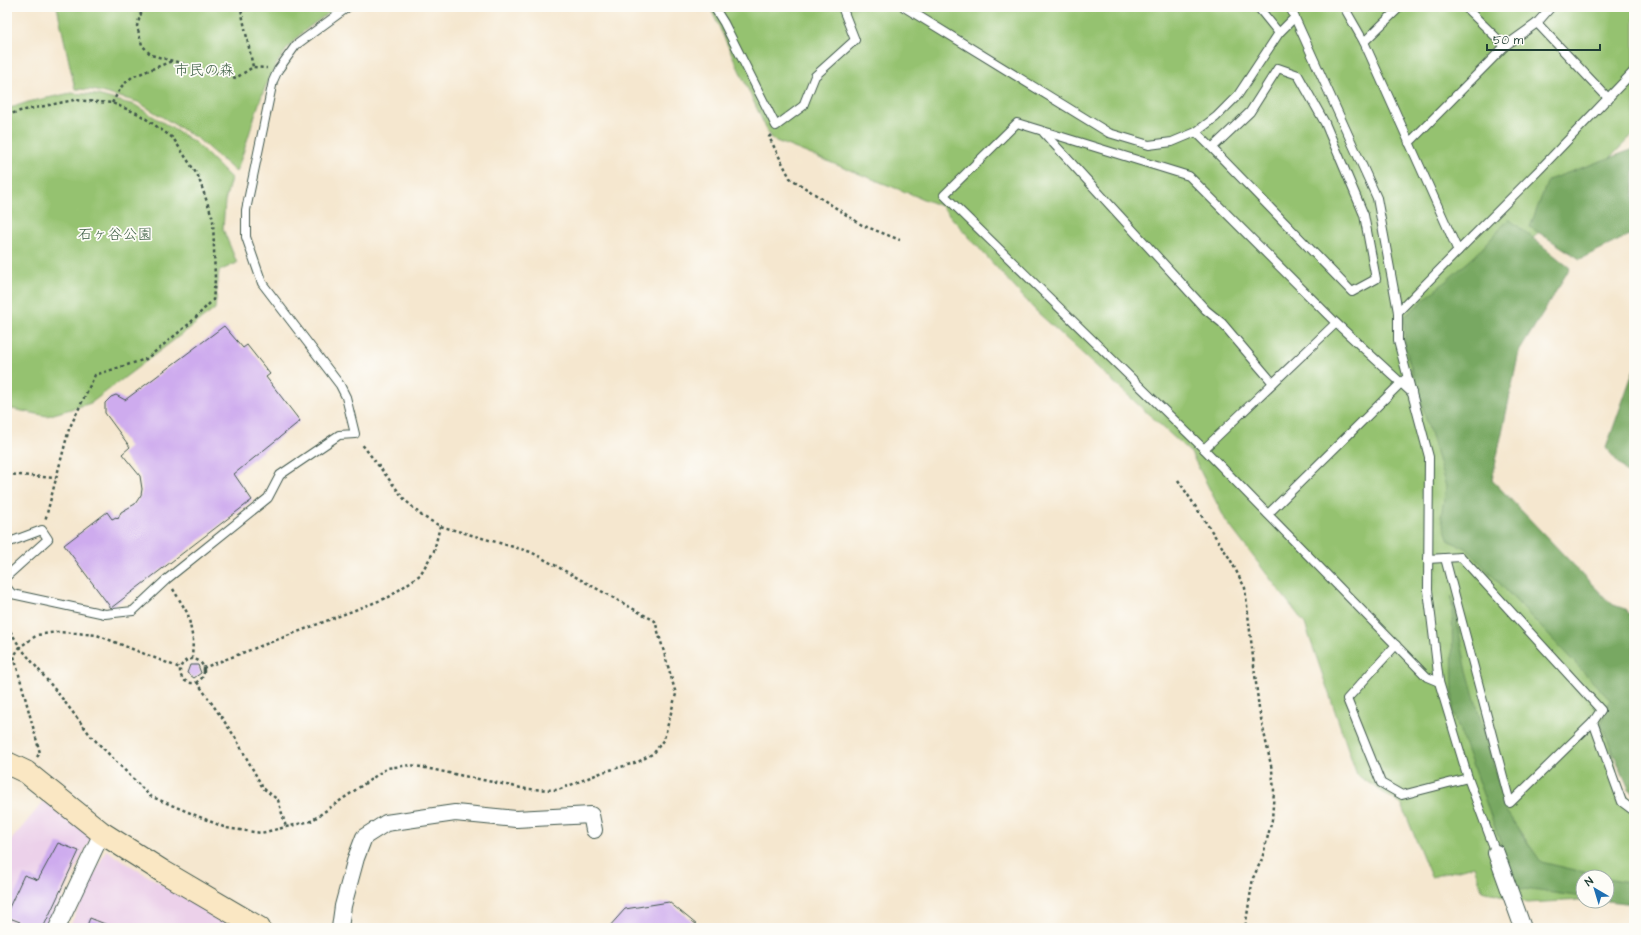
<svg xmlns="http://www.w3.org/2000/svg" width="1641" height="935" font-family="'Architects Daughter','Klee One',sans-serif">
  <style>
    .built { fill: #ecd1ea }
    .green { fill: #95c270; stroke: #5a8052 }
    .forest { fill: #78a862; stroke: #4c724b }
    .building { fill: #ceabee }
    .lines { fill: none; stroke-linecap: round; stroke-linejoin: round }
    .lane-casing { stroke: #3f564b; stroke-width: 10 }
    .street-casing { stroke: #3f564b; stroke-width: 18 }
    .secondary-casing { stroke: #3f564b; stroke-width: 24 }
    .path { stroke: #3f564b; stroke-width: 2.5; stroke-dasharray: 3 3; stroke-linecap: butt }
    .lane { stroke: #fff; stroke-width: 8 }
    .street { stroke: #fff; stroke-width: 16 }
    .secondary { stroke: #fae7c3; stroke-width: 22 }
    .labels { text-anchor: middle; stroke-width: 3.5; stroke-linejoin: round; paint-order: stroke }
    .park-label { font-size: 15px; fill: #3c5e43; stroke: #fdfcf7 }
  </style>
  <rect width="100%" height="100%" fill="#fdfcf7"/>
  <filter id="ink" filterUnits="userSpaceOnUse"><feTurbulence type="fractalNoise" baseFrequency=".025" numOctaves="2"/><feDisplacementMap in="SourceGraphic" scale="8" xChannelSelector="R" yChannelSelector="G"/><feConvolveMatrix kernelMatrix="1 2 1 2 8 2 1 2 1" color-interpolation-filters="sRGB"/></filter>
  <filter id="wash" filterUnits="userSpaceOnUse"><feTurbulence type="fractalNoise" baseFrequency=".012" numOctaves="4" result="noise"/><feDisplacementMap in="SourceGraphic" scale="16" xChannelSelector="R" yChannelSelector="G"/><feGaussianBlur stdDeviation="0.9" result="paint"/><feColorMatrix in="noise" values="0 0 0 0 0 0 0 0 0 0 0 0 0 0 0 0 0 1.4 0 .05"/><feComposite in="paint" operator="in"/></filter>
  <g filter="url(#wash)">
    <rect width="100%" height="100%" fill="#f5e7cf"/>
    <g class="built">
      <polygon points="44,801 91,837 47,928 7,928 7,845"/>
      <polygon points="106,850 128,864 235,928 69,928"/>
    </g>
    <g class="green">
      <path d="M57,7H338C324,17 305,28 294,41C260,77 254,128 236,172L198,139L138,102L93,90L75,89Z"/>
      <polygon points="710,7 1634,7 1634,133 1424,352 1467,544 1619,705 1609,736 1620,790 1634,801 1634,897 1607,899 1607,877 1583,877 1583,900 1527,903 1482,890 1474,866 1431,877 1402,805 1357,775 1305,624 1226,521 1191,453 1035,310 941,206 771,139"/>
      <polygon points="71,93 97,95 135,105 196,143 231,178 225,201 223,229 237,263 219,271 215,309 91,403 47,416 7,408 7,109 28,102"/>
    </g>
    <g class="forest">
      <polygon points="1634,149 1634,233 1580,259 1530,227 1548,180"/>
      <polygon points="1509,219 1570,268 1519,352 1492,480 1611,604 1625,609 1634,618 1634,793 1629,789 1601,724 1610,700 1466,548 1449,541 1441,517 1446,487 1405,347 1404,317 1475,256"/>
      <polygon points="1634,369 1634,481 1606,448"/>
      <polygon points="1452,596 1466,667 1506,811 1541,862 1605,877 1583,877 1583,897 1517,888 1453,712"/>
      <polygon points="1607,878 1634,883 1634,904 1607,901"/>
    </g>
    <g id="blocks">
      <g class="building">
        <polygon points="224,326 243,348 247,345 270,374 266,377 300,421 234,474 252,500 111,608 64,545 107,512 112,519 116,517 118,519 121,512 135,504 141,495 142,489 140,476 122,454 130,447 105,413 105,403 111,397 116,395 125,400"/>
        <polygon points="190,665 198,665 201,673 194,678 187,673"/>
        <polygon points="58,843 79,851 43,928 18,928 20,922 7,917 7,912 24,875 38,880"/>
        <polygon points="669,902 697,925 694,928 608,928 625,909"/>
        <polygon points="90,918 115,928 86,928"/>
      </g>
    </g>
  </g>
  <g filter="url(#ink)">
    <use href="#blocks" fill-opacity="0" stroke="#3f564b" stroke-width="1"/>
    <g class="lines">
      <g class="lane-casing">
        <g id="lane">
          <polyline points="714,7 724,23 776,126 803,106 815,76 855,40 842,7"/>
          <polyline points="904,7 1109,133 1149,145 1172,142 1196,132 1216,117 1238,95 1279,33 1294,18"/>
          <polyline points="1258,7 1279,33"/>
          <polyline points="1290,7 1377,198 1398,312 1398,341 1429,457 1428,590 1439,682 1468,778 1496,853"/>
          <polyline points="1344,7 1364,42 1458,251 1542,167 1634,71"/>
          <polyline points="1465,7 1505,46"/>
          <polyline points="1537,23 1609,99"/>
          <polyline points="1364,42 1400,7"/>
          <polyline points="1196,132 1212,148 1352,292 1376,279 1364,215 1325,123 1298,75 1278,68 1250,112 1212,148"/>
          <polyline points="1044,133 1206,310 1222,323 1273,383"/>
          <polyline points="1409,143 1505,46 1537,23 1551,7"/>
          <polyline points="1398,312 1458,251"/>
          <polyline points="1412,393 1336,323 1189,176 1017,123 944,195 1204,449 1427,677 1439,682"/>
          <polyline points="1204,449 1336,323"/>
          <polyline points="1268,514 1404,380"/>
          <polyline points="7,543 42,530 48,539 7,576"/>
          <polyline points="1445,558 1510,803 1593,722"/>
          <polyline points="1428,559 1461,557 1601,710 1593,722 1622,802 1634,811"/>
          <polyline points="7,588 12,594 105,614 133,611 167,579 268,498 280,475 339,435 355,434 346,397 340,385 262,283 246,237 246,210 273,81 278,70 296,45 348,7"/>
          <polyline points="1396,645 1347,699 1381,783 1402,795 1468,778"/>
        </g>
      </g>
      <g class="street-casing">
        <g id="street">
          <polyline points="1496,853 1523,928"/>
          <polyline points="57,928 102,833"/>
          <polyline points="340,928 343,906 356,858 364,837 386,823 455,813 516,819 591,815 594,830"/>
        </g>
      </g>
      <g class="secondary-casing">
        <polyline id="secondary" points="7,763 26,772 102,833 162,871 259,928"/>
      </g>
      <g class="path">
        <polyline points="134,7 140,12"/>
        <polyline points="143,7 137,26 142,45 151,55 236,78 253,67 267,68"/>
        <polyline points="237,7 241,9 253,67"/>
        <polyline points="112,103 122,86 132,77 172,61"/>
        <polyline points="7,115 20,111 74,100 112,103 139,114 173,138 198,176 213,219 215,279 213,300 189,324 146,359 95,375 69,429 45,521"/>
        <polyline points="771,135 769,137 790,178 862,225 900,240"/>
        <polyline points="7,474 56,478"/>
        <polyline points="1178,480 1230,559 1245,588 1259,709 1272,770 1274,790 1272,820 1262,859 1253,878 1245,928"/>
        <polyline points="173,589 188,614 193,640 192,660"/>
        <polyline points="7,626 20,647 61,697 91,736 150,796 226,828 261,833 311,821 387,768 411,765 526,789 558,790 603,772 638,762 654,753 664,739 676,694 655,621 531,552 440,526 422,516 405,500 361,443"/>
        <circle cx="192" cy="671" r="12"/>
        <polyline points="203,668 389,597 420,575 434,551 440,526"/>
        <polyline points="197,682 235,737 263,788 278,800 286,827"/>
        <polyline points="37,757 40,753 14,656 20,647 37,635 57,632 76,633 97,635 180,668"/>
      </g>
      <use href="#lane" class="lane"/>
      <use href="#street" class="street"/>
      <use href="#secondary" class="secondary"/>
    </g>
  </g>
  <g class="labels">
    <g class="park-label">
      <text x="204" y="75">市民の森</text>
      <text x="115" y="239">石ヶ谷公園</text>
    </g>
  </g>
  <rect width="1641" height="935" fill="none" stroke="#fdfcf7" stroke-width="24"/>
  <g transform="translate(1595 889) rotate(322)"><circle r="19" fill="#fdfcf7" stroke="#a4b0a9"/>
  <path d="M0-3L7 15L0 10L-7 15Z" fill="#1f6fb2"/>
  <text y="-6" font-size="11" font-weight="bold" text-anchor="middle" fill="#1f3d34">N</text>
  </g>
  <path d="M1487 44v6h113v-6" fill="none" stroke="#1f3d34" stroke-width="2"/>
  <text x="1493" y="44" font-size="12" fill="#1f3d34" stroke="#fdfcf7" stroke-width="3" paint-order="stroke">50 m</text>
</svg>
